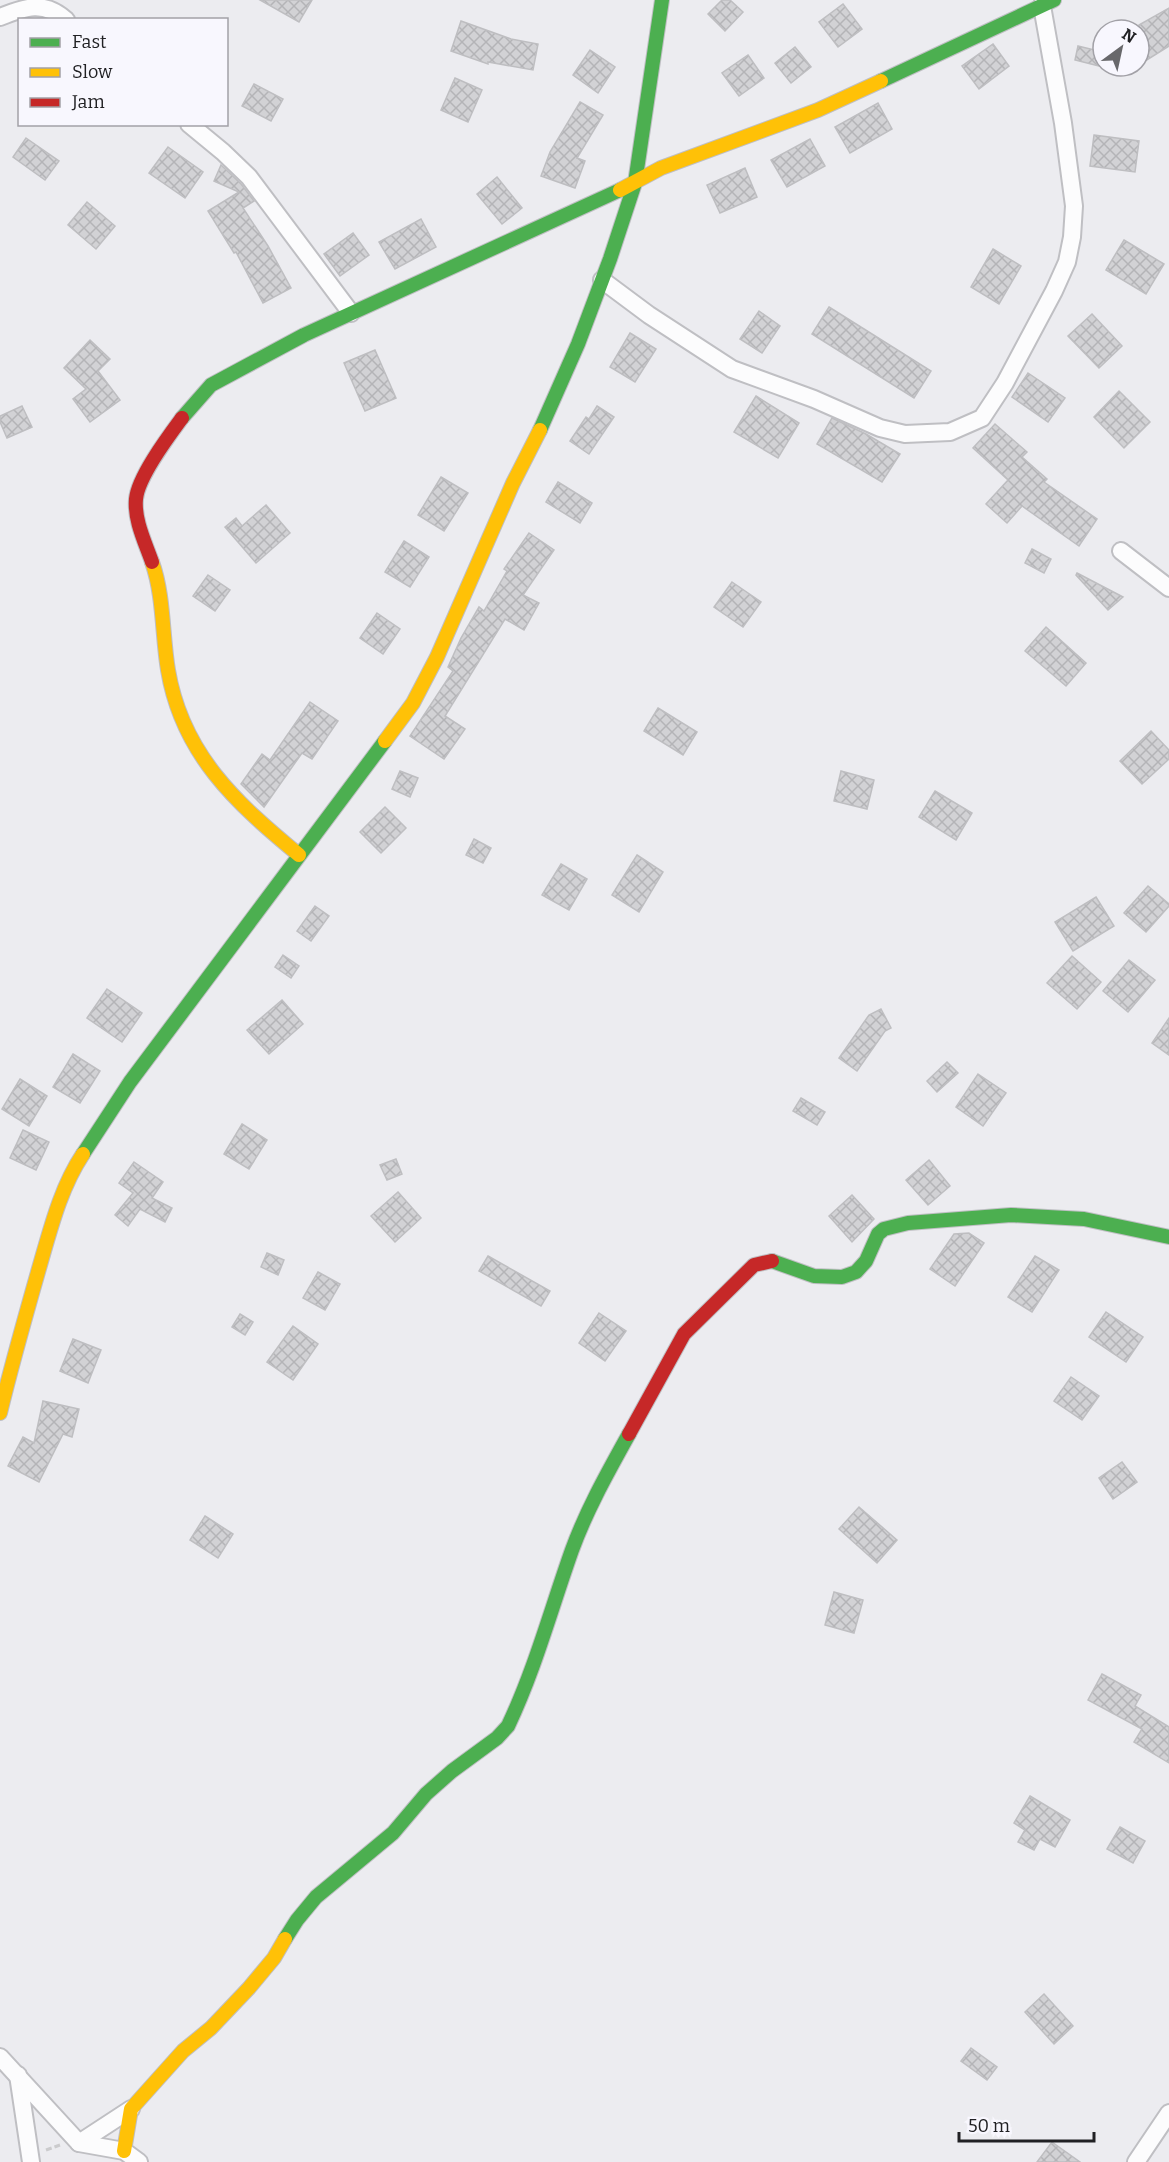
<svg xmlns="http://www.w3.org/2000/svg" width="1169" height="2162" font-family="Bitter,serif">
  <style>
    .building { fill: url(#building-cross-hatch); stroke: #bebec1; stroke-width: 1.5 }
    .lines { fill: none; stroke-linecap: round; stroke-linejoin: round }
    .street-casing { stroke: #bfbfc3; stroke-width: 20 }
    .fast-casing { stroke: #bfbfc3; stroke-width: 16 }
    .slow-casing { stroke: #bfbfc3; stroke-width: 16 }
    .jam-casing { stroke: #bfbfc3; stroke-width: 16 }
    .path { stroke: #cbcbcd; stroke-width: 3; stroke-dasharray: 6 3; stroke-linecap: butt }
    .street { stroke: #fcfcfd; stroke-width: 16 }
    .fast { stroke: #4caf50; stroke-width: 14 }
    .slow { stroke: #ffc107; stroke-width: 14 }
    .jam { stroke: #c62828; stroke-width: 14 }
  </style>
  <defs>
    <pattern id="building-cross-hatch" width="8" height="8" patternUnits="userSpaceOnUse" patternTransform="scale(1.5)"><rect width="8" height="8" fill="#d2d2d5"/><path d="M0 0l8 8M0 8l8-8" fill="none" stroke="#b4b4b7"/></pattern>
  </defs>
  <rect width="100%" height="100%" fill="#ececf0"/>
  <g class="building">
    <polygon points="260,0 312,0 299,22"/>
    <polygon points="722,0 730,0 743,12 725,31 708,14"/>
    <polygon points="843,4 862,29 838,47 819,22"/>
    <polygon points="1169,8 1169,46 1139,65 1139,25"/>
    <polygon points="461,21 511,39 538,44 533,70 488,62 488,64 451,51"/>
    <polygon points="993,44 1009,66 979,89 962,66"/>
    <polygon points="1078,46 1103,52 1103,67 1075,60"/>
    <polygon points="795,47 811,67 791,83 775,63"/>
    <polygon points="590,50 615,67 598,93 573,75"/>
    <polygon points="748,55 764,78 739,96 722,73"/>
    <polygon points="455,78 482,90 468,122 441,110"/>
    <polygon points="254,84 283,99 271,121 242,106"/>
    <polygon points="580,102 603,115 577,158 585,161 575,188 541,176 550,152"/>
    <polygon points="878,103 892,129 850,153 835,127"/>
    <polygon points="1094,135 1139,141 1135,172 1090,166"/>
    <polygon points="26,138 59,161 45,180 13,157"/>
    <polygon points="810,139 825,166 787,187 771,160"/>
    <polygon points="168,147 203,172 185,198 149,173"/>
    <polygon points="221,165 241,184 254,201 243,208 268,246 291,288 263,303 236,252 234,253 208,211 239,192 214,181"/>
    <polygon points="745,168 757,197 720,213 707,185"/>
    <polygon points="497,177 522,208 502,224 477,194"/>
    <polygon points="87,202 115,226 96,249 68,225"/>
    <polygon points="421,219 436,247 395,269 379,242"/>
    <polygon points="353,233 369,255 340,276 324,254"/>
    <polygon points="1124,240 1164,264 1146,294 1106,270"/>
    <polygon points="993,249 1021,266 999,304 971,287"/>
    <polygon points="829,307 931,371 914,398 812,334"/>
    <polygon points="759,311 780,326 762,353 740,339"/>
    <polygon points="1092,314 1122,346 1099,368 1068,336"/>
    <polygon points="630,333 656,349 635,382 610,367"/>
    <polygon points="90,340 110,359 98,371 120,400 90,422 73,399 86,389 64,368"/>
    <polygon points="375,350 396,398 365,411 344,363"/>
    <polygon points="1028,373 1065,398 1048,422 1012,397"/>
    <polygon points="1119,391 1150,422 1124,448 1094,417"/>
    <polygon points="756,396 799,423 778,458 734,432"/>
    <polygon points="22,406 32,427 7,438 0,422 0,416"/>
    <polygon points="597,406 614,417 589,454 570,441 586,417 589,419"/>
    <polygon points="832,418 866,434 900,454 882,482 817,444"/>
    <polygon points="995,424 1027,452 1022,457 1047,479 1044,482 1097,519 1079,546 1022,506 1007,523 986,504 1008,480 973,448"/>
    <polygon points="441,477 468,493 444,531 418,515"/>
    <polygon points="558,482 592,503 580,523 546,502"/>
    <polygon points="266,505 290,533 256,563 225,527 236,518 242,526"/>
    <polygon points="529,533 554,550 523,595 539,603 524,630 505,619 445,716 465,729 444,759 410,736 453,671 448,667 461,638 479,607 484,611 507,571 504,569"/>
    <polygon points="404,541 429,557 410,587 385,572"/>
    <polygon points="1032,549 1051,559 1044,573 1025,563"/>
    <polygon points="1077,573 1123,597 1108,610 1076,575"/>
    <polygon points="208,575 230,590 215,611 193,596"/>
    <polygon points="732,582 761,602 743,627 714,607"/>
    <polygon points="377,613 400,629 383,654 360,638"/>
    <polygon points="1046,627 1086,663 1066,686 1025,651"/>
    <polygon points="310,702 338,721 312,759 302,753 264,807 241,784 262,754 270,760"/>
    <polygon points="658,708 697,732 683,755 644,731"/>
    <polygon points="1151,731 1169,750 1169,759 1142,784 1120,761"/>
    <polygon points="400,771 418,778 410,797 392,789"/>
    <polygon points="841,771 874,780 867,809 834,801"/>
    <polygon points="935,791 972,813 956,840 919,817"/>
    <polygon points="385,807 406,828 381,853 360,832"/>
    <polygon points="474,839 491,848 483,863 466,855"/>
    <polygon points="637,855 663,872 639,912 612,895"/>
    <polygon points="561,864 587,879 569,910 542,895"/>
    <polygon points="1148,886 1169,904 1169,906 1146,932 1124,913"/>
    <polygon points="1096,897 1114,926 1073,951 1055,922"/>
    <polygon points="315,906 329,916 311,941 297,931"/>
    <polygon points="283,955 299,966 291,978 275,967"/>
    <polygon points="1072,956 1101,982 1077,1009 1047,983"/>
    <polygon points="1129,960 1155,980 1128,1012 1103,991"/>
    <polygon points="107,989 142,1013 122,1042 87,1018"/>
    <polygon points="282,1000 303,1024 269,1054 247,1030"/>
    <polygon points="881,1009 891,1028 885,1031 857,1071 839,1058 869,1015"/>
    <polygon points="1169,1018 1169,1055 1152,1043"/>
    <polygon points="73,1054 100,1071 80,1103 53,1087"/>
    <polygon points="947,1062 958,1073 937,1092 927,1081"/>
    <polygon points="978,1074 1006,1093 983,1126 956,1107"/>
    <polygon points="20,1079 47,1096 29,1126 2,1109"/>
    <polygon points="801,1098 825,1112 817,1125 793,1111"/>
    <polygon points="242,1124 267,1140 249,1169 224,1154"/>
    <polygon points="23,1130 49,1142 36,1170 10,1158"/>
    <polygon points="396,1159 402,1174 387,1180 380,1165"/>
    <polygon points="929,1160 950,1186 928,1205 906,1180"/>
    <polygon points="134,1162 163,1182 152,1198 172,1208 165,1222 140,1209 128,1226 115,1215 133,1193 119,1183"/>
    <polygon points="398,1192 421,1218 395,1242 371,1216"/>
    <polygon points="852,1195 874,1219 852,1242 829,1216"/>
    <polygon points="969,1233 984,1243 955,1286 930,1269 954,1234"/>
    <polygon points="267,1253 284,1260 278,1275 261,1267"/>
    <polygon points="488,1256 550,1291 541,1306 479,1271"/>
    <polygon points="1035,1256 1059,1270 1032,1312 1008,1297"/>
    <polygon points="318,1272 340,1284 325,1310 303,1298"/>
    <polygon points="1106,1312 1143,1337 1126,1362 1089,1337"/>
    <polygon points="599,1313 626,1331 605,1361 579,1343"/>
    <polygon points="240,1314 253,1322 245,1335 232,1327"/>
    <polygon points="293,1326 318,1344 293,1380 267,1362"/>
    <polygon points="73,1339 101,1350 88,1383 60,1371"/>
    <polygon points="1071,1377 1099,1396 1082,1420 1054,1401"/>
    <polygon points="43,1401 79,1409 72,1437 63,1434 39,1482 8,1466 23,1437 34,1443"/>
    <polygon points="1122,1462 1137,1482 1113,1499 1099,1478"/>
    <polygon points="859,1507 897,1540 877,1563 839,1529"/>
    <polygon points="205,1516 233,1534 218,1558 190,1540"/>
    <polygon points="834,1592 863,1600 854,1633 825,1625"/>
    <polygon points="1102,1674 1141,1695 1135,1706 1169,1727 1169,1763 1134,1742 1142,1729 1088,1700"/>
    <polygon points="1030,1796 1070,1820 1055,1847 1040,1839 1034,1850 1018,1842 1025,1830 1014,1823"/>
    <polygon points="1120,1827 1145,1841 1133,1863 1107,1849"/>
    <polygon points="1044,1994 1073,2026 1054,2044 1025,2012"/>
    <polygon points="971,2048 997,2067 987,2080 961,2061"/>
    <polygon points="1052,2142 1080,2162 1037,2162"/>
  </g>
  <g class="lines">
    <g class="street-casing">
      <g id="street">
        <path d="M0,17C25,7 44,0 66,20"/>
        <polyline points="189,124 223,152 249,177 351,313"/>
        <polyline points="602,280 649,315 732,369 814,399 880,428 905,434 950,432 982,418 1005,383 1054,291 1067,262 1072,237 1074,206 1063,123 1042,6 1044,0"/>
        <polyline points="1121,551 1169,588"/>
        <polyline points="0,2057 79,2143 124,2151 139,2162"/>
        <polyline points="18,2075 31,2162"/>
        <polyline points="79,2143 131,2109"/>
        <polyline points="1136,2162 1169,2113"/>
      </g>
    </g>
    <g class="fast-casing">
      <g id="fast">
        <polyline points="881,81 1054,0"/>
        <polyline points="182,418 211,385 304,335 620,190"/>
        <polyline points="540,430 578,344 610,259 635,183 662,0"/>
        <polyline points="83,1154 130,1082 385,741"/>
        <polyline points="772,1261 814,1276 842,1277 856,1272 866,1261 878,1234 884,1229 908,1223 1011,1215 1084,1219 1169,1237"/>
        <path d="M285,1939L297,1920L316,1897L393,1833L426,1794L452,1771L497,1738L508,1726C535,1669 551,1609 572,1550C587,1509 608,1472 629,1434"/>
      </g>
    </g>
    <g class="slow-casing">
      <g id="slow">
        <polyline points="620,190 661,168 818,110 881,81"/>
        <path d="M152,562C164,596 162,634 168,670C182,754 236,803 299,855"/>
        <polyline points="385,741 413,703 437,657 513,483 540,430"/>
        <path d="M0,1413C12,1363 26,1314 40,1265C51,1227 61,1187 83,1154"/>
        <polyline points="124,2151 131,2109 183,2051 211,2028 249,1988 274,1958 285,1939"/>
      </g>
    </g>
    <g class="jam-casing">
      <g id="jam">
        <path d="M152,562C145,542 134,520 136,499C138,477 168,437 182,418"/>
        <polyline points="629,1434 684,1334 754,1265 772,1261"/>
      </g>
    </g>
    <polyline class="path" points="46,2150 60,2145"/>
    <use href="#street" class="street"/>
    <use href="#fast" class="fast"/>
    <use href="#slow" class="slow"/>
    <use href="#jam" class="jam"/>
  </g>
  <rect x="18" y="18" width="210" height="108" fill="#f8f7fe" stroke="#a2a1a7" stroke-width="1.5"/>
  <rect x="30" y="38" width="30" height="9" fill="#4caf50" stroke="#a2a1a7" stroke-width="1.5"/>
  <text x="72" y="48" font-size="18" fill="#212124">Fast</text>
  <rect x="30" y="68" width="30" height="9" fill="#ffc107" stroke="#a2a1a7" stroke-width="1.5"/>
  <text x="72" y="78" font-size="18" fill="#212124">Slow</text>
  <rect x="30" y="98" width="30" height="9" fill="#c62828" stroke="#a2a1a7" stroke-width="1.5"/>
  <text x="72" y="108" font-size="18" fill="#212124">Jam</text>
  <g transform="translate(1121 48) rotate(33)"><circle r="28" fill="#f8f7fe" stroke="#a2a1a7" stroke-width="1.5"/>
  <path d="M0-4.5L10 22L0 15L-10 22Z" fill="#68686b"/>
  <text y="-9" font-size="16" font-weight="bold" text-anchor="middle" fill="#212124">N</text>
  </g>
  <path d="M959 2132v9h135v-9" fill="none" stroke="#212124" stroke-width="3"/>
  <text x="968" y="2132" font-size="18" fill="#212124" stroke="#f8f7fe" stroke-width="4.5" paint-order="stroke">50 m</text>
</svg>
